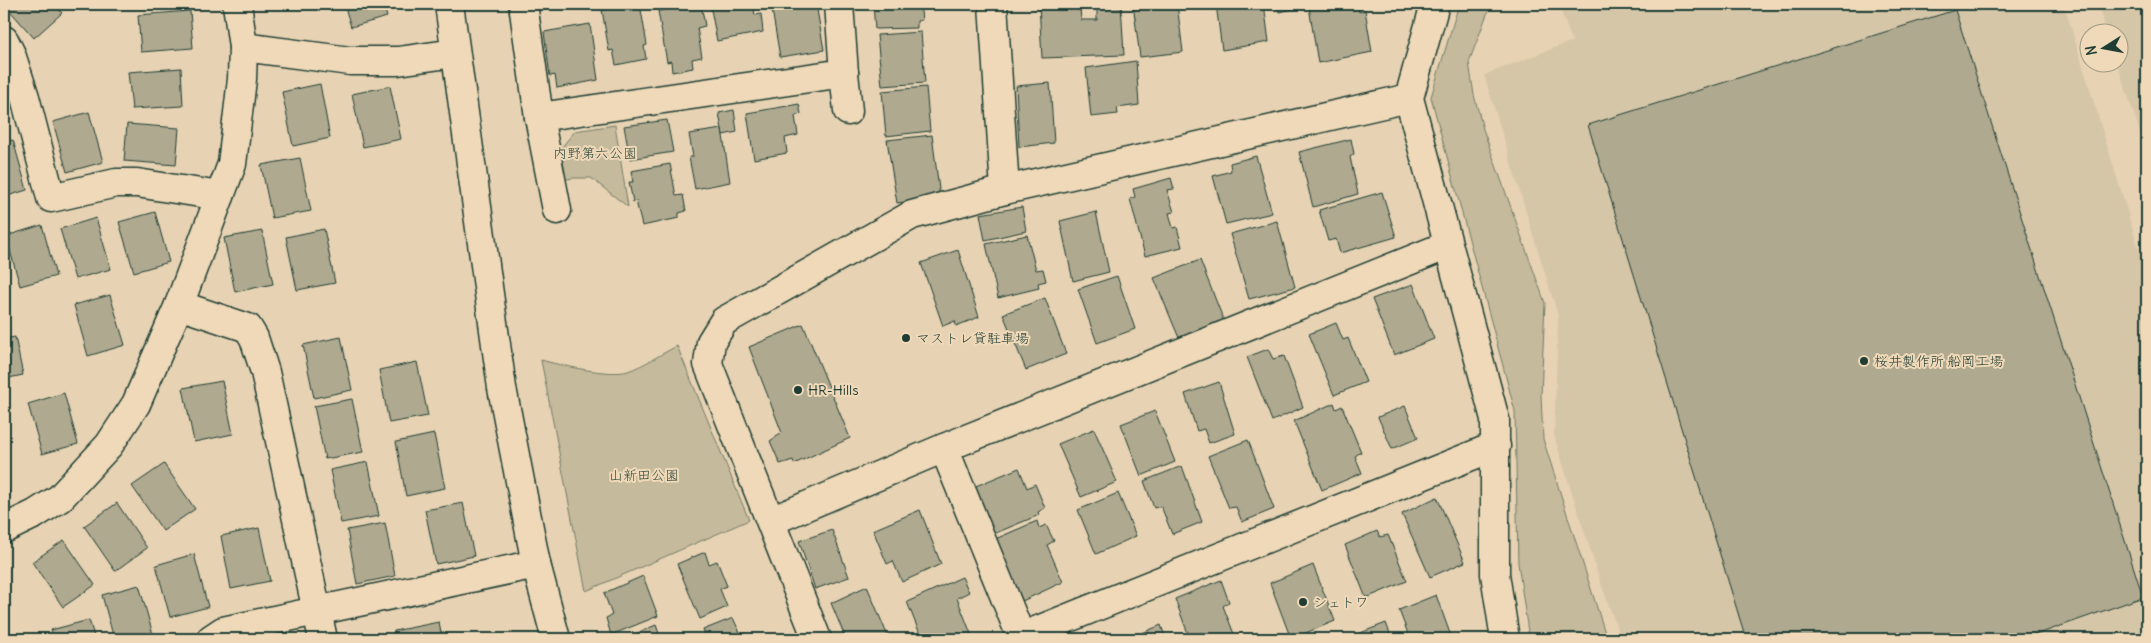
<svg xmlns="http://www.w3.org/2000/svg" width="2151" height="643" font-family="Delius,'Klee One',sans-serif">
  <style>
    .built { fill: #d6c6a8 }
    .green { fill: #c6ba9d; stroke: #727c68 }
    .building { fill: #afa990; stroke: #1f3d34 }
    .lines { fill: none; stroke-linecap: round; stroke-linejoin: round }
    .minor-casing { stroke: #1f3d34; stroke-width: 31 }
    .minor { stroke: #efd9b8; stroke-width: 28 }
    .poi-dot { fill: #1f3d34; stroke: #efd9b8; stroke-width: 2 }
    .labels { text-anchor: middle; stroke-width: 4; stroke-linejoin: round; paint-order: stroke }
    .park-label { font-size: 14px; fill: #304a3e; stroke: #efd9b8 }
    .poi-label { font-size: 14px; fill: #1f3d34; stroke: #efd9b8; text-anchor: start }
  </style>
  <rect width="100%" height="100%" fill="#e7d3b3"/>
  <filter id="ink" filterUnits="userSpaceOnUse"><feTurbulence type="fractalNoise" baseFrequency=".02" numOctaves="2"/><feDisplacementMap in="SourceGraphic" scale="10" xChannelSelector="R" yChannelSelector="G"/><feConvolveMatrix kernelMatrix="1 2 1 2 8 2 1 2 1" color-interpolation-filters="sRGB"/></filter>
  <g filter="url(#ink)">
    <g class="built">
      <polygon points="1558,4 2064,4 2147,276 2147,639 1621,639 1600,581 1554,436 1558,316 1484,75 1572,41"/>
      <polygon points="2097,4 2147,4 2147,153 2117,63 2118,62 2118,32 2107,32"/>
    </g>
    <g class="green">
      <polygon points="1459,4 1493,4 1487,14 1469,62 1474,95 1483,129 1545,303 1541,395 1543,439 1607,639 1529,639 1518,563 1515,411 1431,97"/>
      <polygon points="615,125 628,207 591,178 573,178 556,181 561,148 575,131"/>
      <path d="M677,346L749,520L586,591L541,360C559,365 611,377 628,371C645,365 661,354 677,346Z"/>
    </g>
    <g class="building">
      <polygon points="4,4 54,4 62,13 34,38"/>
      <polygon points="344,4 383,4 387,17 351,27"/>
      <polygon points="640,4 647,45 644,46 646,59 616,65 613,50 609,51 602,10"/>
      <polygon points="701,4 705,26 697,28 702,57 692,59 693,68 672,72 671,61 667,62 658,11"/>
      <polygon points="710,4 753,4 755,15 761,14 763,32 717,41"/>
      <polygon points="771,4 816,4 824,50 780,57"/>
      <polygon points="873,4 920,4 922,20 917,21 917,28 875,29"/>
      <polygon points="1039,4 1085,4 1085,8 1080,8 1081,20 1097,20 1097,4 1121,4 1124,55 1042,58"/>
      <polygon points="1133,4 1177,4 1183,52 1140,57"/>
      <polygon points="1216,4 1264,4 1269,42 1222,50"/>
      <polygon points="1277,4 1303,4 1304,7 1279,12"/>
      <polygon points="1326,4 1358,4 1359,12 1365,10 1372,52 1318,63 1309,7"/>
      <polygon points="1955,10 2143,597 2024,639 1746,639 1588,125"/>
      <polygon points="190,11 193,48 141,52 138,15"/>
      <polygon points="590,24 598,80 557,88 555,75 550,76 544,32"/>
      <polygon points="921,32 925,83 882,86 877,35"/>
      <polygon points="1136,61 1139,105 1117,108 1118,114 1091,117 1086,68"/>
      <polygon points="181,68 183,106 132,109 128,72"/>
      <polygon points="1050,83 1054,143 1019,147 1016,86"/>
      <polygon points="320,84 330,138 293,146 282,92"/>
      <polygon points="390,86 401,139 363,147 352,94"/>
      <polygon points="926,87 930,131 886,136 882,91"/>
      <polygon points="799,104 801,114 795,116 798,135 785,138 787,153 754,159 747,113"/>
      <polygon points="734,110 737,132 723,135 719,113"/>
      <polygon points="89,112 103,162 67,172 53,122"/>
      <polygon points="667,120 673,152 630,159 624,126"/>
      <polygon points="127,124 179,128 176,165 124,161"/>
      <polygon points="722,129 730,182 695,189 689,157 693,157 689,134"/>
      <polygon points="932,135 940,197 897,203 887,140"/>
      <polygon points="1351,139 1354,154 1350,157 1358,194 1313,207 1299,152"/>
      <polygon points="13,140 27,190 4,197 4,142"/>
      <polygon points="1256,156 1272,213 1226,224 1213,176 1231,171 1230,163"/>
      <polygon points="300,158 311,211 272,218 261,165"/>
      <polygon points="670,164 676,196 683,195 686,211 679,213 679,218 642,226 636,201 633,202 629,182 633,182 631,171"/>
      <polygon points="1171,178 1174,189 1167,190 1174,212 1169,213 1173,228 1177,227 1182,247 1145,256 1130,199 1135,197 1133,189"/>
      <polygon points="1382,192 1396,237 1340,253 1336,239 1328,241 1319,210"/>
      <polygon points="1022,207 1026,231 985,240 980,214"/>
      <polygon points="155,212 169,262 134,272 119,222"/>
      <polygon points="1096,212 1109,272 1073,281 1060,221"/>
      <polygon points="96,218 111,269 75,279 60,229"/>
      <polygon points="1277,221 1295,287 1249,299 1230,234"/>
      <polygon points="42,225 56,276 20,286 6,236"/>
      <polygon points="324,229 335,283 297,290 286,237"/>
      <polygon points="262,231 273,284 235,292 224,238"/>
      <polygon points="1027,235 1036,270 1043,269 1046,281 1038,283 1039,288 998,298 986,244"/>
      <polygon points="958,250 979,317 956,326 955,321 943,326 921,263"/>
      <polygon points="1200,260 1224,321 1179,338 1154,278"/>
      <polygon points="1117,276 1135,329 1097,343 1078,289"/>
      <polygon points="1413,284 1434,339 1394,355 1372,299"/>
      <polygon points="110,295 125,345 88,356 74,305"/>
      <polygon points="1045,298 1066,354 1026,370 1003,314"/>
      <polygon points="1336,323 1343,340 1348,338 1366,382 1334,395 1309,334"/>
      <polygon points="803,324 850,438 794,464 793,460 780,464 770,441 782,433 749,347"/>
      <polygon points="15,337 23,375 4,379 4,339"/>
      <polygon points="341,337 352,390 314,398 303,345"/>
      <polygon points="1268,349 1273,359 1284,356 1303,407 1272,421 1247,357"/>
      <polygon points="417,362 428,416 389,423 379,370"/>
      <polygon points="222,381 233,434 194,442 183,388"/>
      <polygon points="1219,382 1235,434 1209,443 1204,429 1197,431 1185,394"/>
      <polygon points="64,393 78,444 42,454 28,404"/>
      <polygon points="352,399 363,452 325,459 314,406"/>
      <polygon points="1334,403 1336,409 1342,406 1361,452 1355,456 1362,473 1322,490 1294,421"/>
      <polygon points="1405,406 1418,438 1392,449 1378,417"/>
      <polygon points="1155,411 1175,462 1141,476 1121,424"/>
      <polygon points="1094,429 1117,482 1081,497 1058,444"/>
      <polygon points="434,434 445,488 406,496 396,442"/>
      <polygon points="1248,440 1274,509 1242,522 1236,507 1229,508 1208,456"/>
      <polygon points="368,462 379,516 341,523 330,470"/>
      <polygon points="164,464 195,509 163,531 132,486"/>
      <polygon points="1182,466 1202,522 1172,534 1161,506 1154,508 1144,481"/>
      <polygon points="1019,468 1027,488 1035,484 1045,508 1038,512 1039,515 991,535 971,488"/>
      <polygon points="4,473 10,496 4,498"/>
      <polygon points="1118,493 1136,536 1096,554 1078,510"/>
      <polygon points="1437,497 1465,562 1430,577 1402,514"/>
      <polygon points="117,503 147,548 115,571 84,526"/>
      <polygon points="463,503 474,556 436,564 425,510"/>
      <polygon points="920,510 941,564 902,582 893,561 887,564 873,530"/>
      <polygon points="1037,521 1039,528 1046,525 1054,541 1047,545 1063,582 1020,602 993,540"/>
      <polygon points="385,523 395,576 357,584 347,530"/>
      <polygon points="259,528 270,581 231,589 221,536"/>
      <polygon points="832,530 849,577 815,589 799,541"/>
      <polygon points="1377,531 1380,537 1388,535 1407,581 1366,598 1345,545"/>
      <polygon points="64,540 95,585 63,607 32,562"/>
      <polygon points="705,552 709,564 717,561 727,586 720,589 727,607 700,619 677,564"/>
      <polygon points="194,554 208,607 170,617 156,565"/>
      <polygon points="1313,565 1335,621 1291,639 1270,583"/>
      <polygon points="643,576 658,616 611,635 606,618 612,615 604,593"/>
      <polygon points="962,577 969,592 957,598 973,639 922,639 907,602"/>
      <polygon points="1221,580 1229,602 1223,606 1236,639 1190,639 1175,599"/>
      <polygon points="139,585 154,638 114,639 102,595"/>
      <polygon points="867,586 889,639 846,639 831,603"/>
      <polygon points="1436,595 1452,639 1410,639 1399,610"/>
      <polygon points="733,618 741,635 746,633 748,639 707,639 703,630"/>
      <polygon points="89,620 95,639 54,639 51,630"/>
      <polygon points="439,622 442,639 395,639 394,631"/>
      <polygon points="1386,623 1392,639 1345,639"/>
      <polygon points="656,625 661,639 623,639"/>
      <polygon points="1161,625 1166,639 1128,639"/>
    </g>
    <g class="lines">
      <g class="minor-casing">
        <g id="minor">
          <polyline points="449,4 502,388 536,564 556,639"/>
          <polyline points="523,4 539,117 844,73 839,4"/>
          <polyline points="993,4 1005,190"/>
          <polyline points="1435,4 1409,98 1495,419 1495,574 1505,639"/>
          <polyline points="4,40 11,54 25,97 51,198 116,183 137,183 220,196"/>
          <polyline points="243,47 350,61 398,61 455,53"/>
          <polyline points="844,73 848,111"/>
          <polyline points="539,117 557,210"/>
          <polyline points="179,305 248,328 254,338 265,372 323,639"/>
          <polyline points="944,448 1022,639"/>
          <polyline points="771,521 944,448 1448,245"/>
          <polyline points="4,529 35,514 60,498 109,445 136,404 179,305 232,164 242,79 243,47 237,4"/>
          <polyline points="1021,637 1496,446"/>
          <polyline points="211,639 223,631 536,564"/>
          <polyline points="817,639 708,364 711,342 724,321 912,215 1005,190 1409,98"/>
        </g>
      </g>
      <use href="#minor" class="minor"/>
    </g>
  </g>
  <g class="poi-dot">
    <circle cx="906" cy="338" r="5"/>
    <circle cx="1864" cy="361" r="5"/>
    <circle cx="798" cy="390" r="5"/>
    <circle cx="1303" cy="602" r="5"/>
  </g>
  <g class="labels">
    <g class="park-label">
      <text x="595" y="158">内野第六公園</text>
      <text x="644" y="480">山新田公園</text>
    </g>
    <g class="poi-label">
      <text x="916" y="343">マストレ貸駐車場</text>
      <text x="1874" y="366">桜井製作所 船岡工場</text>
      <text x="808" y="395">HR-Hills</text>
      <text x="1313" y="607">シェトワ</text>
    </g>
  </g>
  <rect width="2151" height="643" fill="none" stroke="#efd9b8" stroke-width="20"/>
  <rect x="10" y="10" width="2131" height="623" fill="none" stroke="#1f3d34" stroke-width="2" filter="url(#ink)"/>
  <g transform="translate(2104 48) rotate(259)"><circle r="24" fill="#efd9b8" stroke="#9c9b83"/>
  <path d="M0-4L9 19L0 12L-9 19Z" fill="#1f3d34"/>
  <text y="-8" font-size="14" font-weight="bold" text-anchor="middle" fill="#1f3d34">N</text>
  </g>
</svg>
